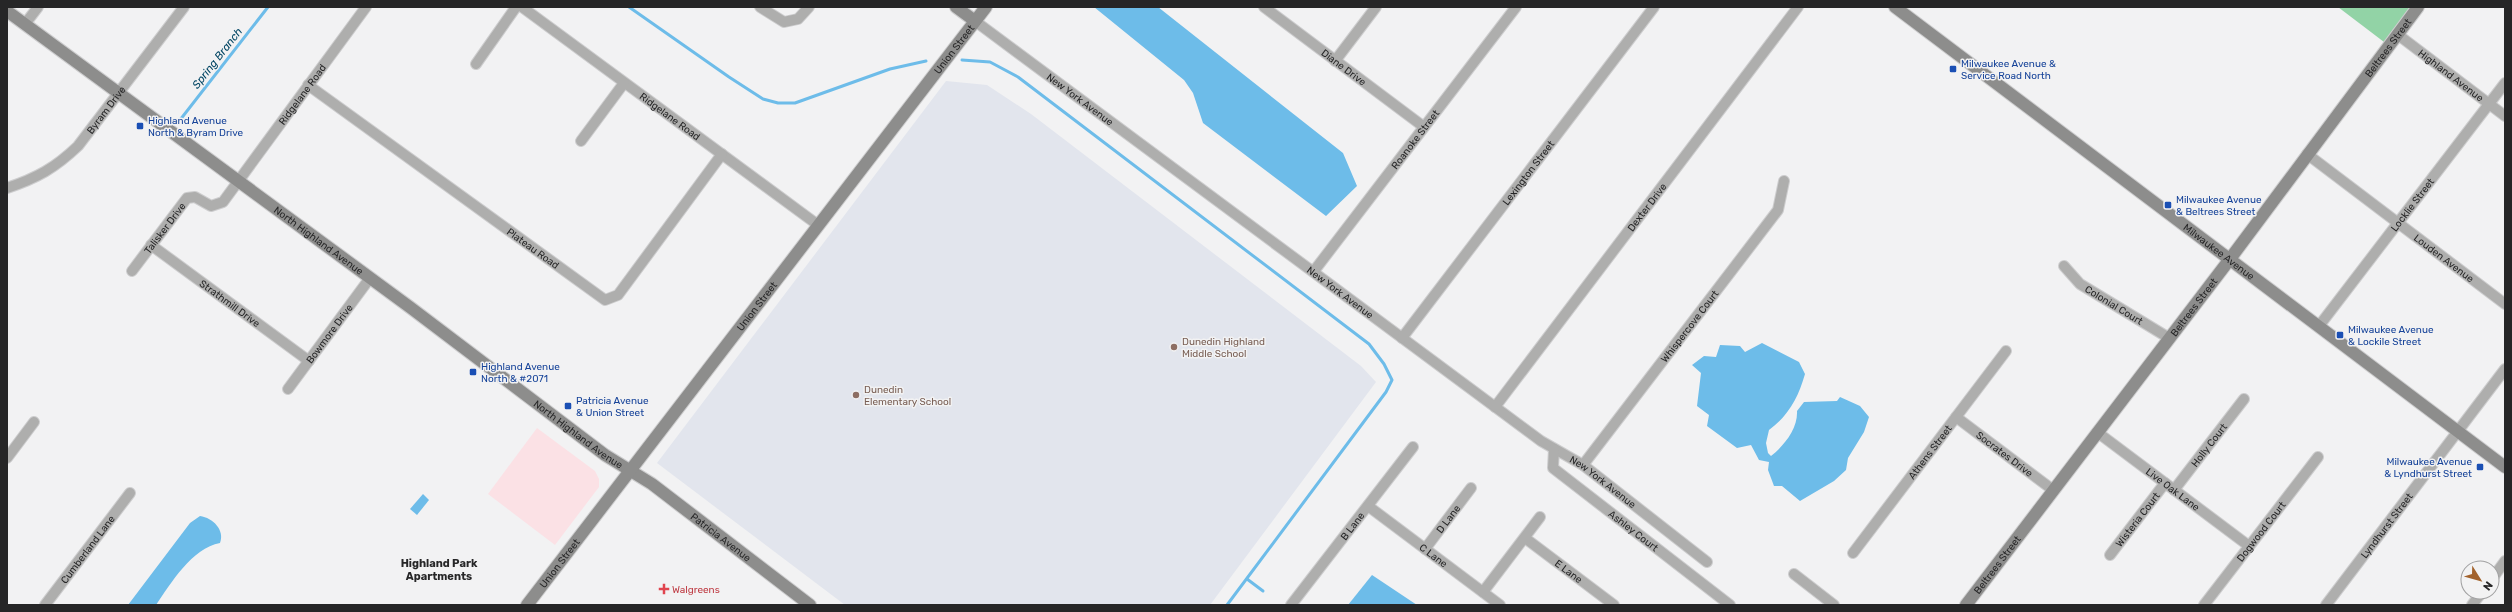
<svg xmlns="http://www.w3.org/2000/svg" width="2512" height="612" font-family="Rubik,sans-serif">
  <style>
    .commercial { fill: #fbe1e5 }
    .built { fill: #e2e5ed }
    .green { fill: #92d3a6 }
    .water { fill: #6dbce9 }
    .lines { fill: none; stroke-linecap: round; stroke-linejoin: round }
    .stream { stroke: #6dbce9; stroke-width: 3 }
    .street-casing { stroke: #cdcdce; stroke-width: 12 }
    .secondary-casing { stroke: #cdcdce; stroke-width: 14 }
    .street { stroke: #aeaead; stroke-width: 10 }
    .secondary { stroke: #8d8d8c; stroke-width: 12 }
    .transit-dot { fill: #1a4fb4; stroke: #f2f2f3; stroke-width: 1.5 }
    .education-dot { fill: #8d6e63; stroke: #f2f2f3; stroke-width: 1.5 }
    .health-dot { fill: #e0444e; stroke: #f2f2f3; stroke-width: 1.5 }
    .labels { text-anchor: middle; stroke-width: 3; stroke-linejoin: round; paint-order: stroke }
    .street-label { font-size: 10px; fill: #262627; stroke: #f2f2f3 }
    .transit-label { font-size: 10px; fill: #164399; stroke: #f2f2f3; text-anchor: start }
    .education-label { font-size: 10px; fill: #785e54; stroke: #f2f2f3; text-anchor: start }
    .health-label { font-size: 10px; fill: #be3a42; stroke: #f2f2f3; text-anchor: start }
    .water-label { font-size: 11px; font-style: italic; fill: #004563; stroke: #f2f2f3 }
    .neighbourhood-label { font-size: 11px; font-weight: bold; fill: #262627; stroke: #f2f2f3 }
  </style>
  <rect width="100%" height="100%" fill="#f2f2f3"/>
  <polygon class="commercial" points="537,428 595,471 599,479 599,487 555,545 488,494"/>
  <polygon class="built" points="946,81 987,85 1031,114 1361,366 1376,382 1210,605 845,605 657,463"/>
  <polygon class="green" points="2338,7 2411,7 2384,42"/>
  <g class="water">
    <polygon points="1094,7 1158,7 1343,153 1357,186 1326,216 1203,123 1193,93 1184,80"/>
    <path d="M1762,343L1799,362L1805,374C1798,398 1789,415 1769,430L1766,443L1768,453L1771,456C1785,445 1798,428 1797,411L1804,402L1837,401L1840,397L1860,406L1869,417L1864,432L1848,458L1846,470L1834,481L1800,501L1782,486H1774L1768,470L1769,462L1759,460L1751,445L1737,448L1707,426L1709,415L1697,406L1701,373L1692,365L1704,356L1716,357L1720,345L1740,346L1745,352Z"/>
    <polygon points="423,494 429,500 417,515 410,509"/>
    <path d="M200,516C213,518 225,530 220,543C192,548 171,583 156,605H128L190,523Z"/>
    <polygon points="1372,575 1417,605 1348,605"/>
  </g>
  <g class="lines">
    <g class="stream">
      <polyline points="629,7 729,77 763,99 778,103 795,103 890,69 926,61"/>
      <polyline points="962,60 990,62 1018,77 1369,344 1384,364 1392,380 1386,392 1227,605"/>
      <polyline points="180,120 268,7"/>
      <polyline points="1247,579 1263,591"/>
    </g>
    <g class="street-casing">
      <g id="street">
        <path id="s1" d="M522,7L818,225"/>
        <polyline points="760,7 784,22 798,19 809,7"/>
        <path id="s2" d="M1264,7L1424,127"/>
        <path id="s3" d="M975,21L1541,441L1583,465L1707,562"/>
        <polyline points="25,24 38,7"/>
        <path id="s4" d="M2397,34L2505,116"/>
        <polyline points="1335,61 1376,7"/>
        <polyline points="476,64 516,7"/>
        <path id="s5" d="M308,85L605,300L618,295L722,154"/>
        <polyline points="581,141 624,83"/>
        <path id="s6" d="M2307,154L2505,304"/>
        <path id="s7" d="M7,188C37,178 55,168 78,146L184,7"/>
        <path id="s8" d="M151,245L309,361"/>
        <path id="s9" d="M2064,266L2080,284L2169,338"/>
        <path id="s10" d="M132,271L187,198L195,197L211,206L223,202L366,7"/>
        <path id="s11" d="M1314,271L1516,7"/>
        <path id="s12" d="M2319,326L2505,83"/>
        <path id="s13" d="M1402,338L1654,7"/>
        <path id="s14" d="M288,389L370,278"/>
        <path id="s15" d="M1495,407L1798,7"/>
        <path id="s16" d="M1956,417L2053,490"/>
        <path id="s17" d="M2097,432L2249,546"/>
        <path id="s18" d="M1554,449L1553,468L1730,605"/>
        <polyline points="7,458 34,422"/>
        <path id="s19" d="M1583,465L1778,210L1784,181"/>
        <path id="s20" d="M2174,490L2244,399"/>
        <path id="s21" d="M1368,506L1500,605"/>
        <path id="s22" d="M1525,538L1614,605"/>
        <path id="s23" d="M1425,549L1471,488"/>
        <path id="s24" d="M1853,553L2006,351"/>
        <path id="s25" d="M2110,555L2165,483"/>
        <polyline points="1794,574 1834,605"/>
        <polyline points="2492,579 2505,561"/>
        <polyline points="1483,592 1540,517"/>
        <path id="s26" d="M45,605L130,493"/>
        <path id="s27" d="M1291,605L1413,447"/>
        <path id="s28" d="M2204,605L2318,457"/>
        <path id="s29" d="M2326,605L2505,369"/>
        <polyline points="2472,605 2482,592"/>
      </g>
    </g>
    <g class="secondary-casing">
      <g id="secondary">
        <polyline points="956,7 975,21"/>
        <path id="s30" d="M1895,7L2505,467"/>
        <path id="s31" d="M7,11L411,308L605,455L652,484L810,605"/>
        <path id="s32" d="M527,605L986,7"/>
        <path id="s33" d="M1966,605L2230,259L2418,7"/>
      </g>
    </g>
    <use href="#street" class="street"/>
    <use href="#secondary" class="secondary"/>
  </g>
  <g class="transit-dot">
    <rect x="1949" y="65" width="8" height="8" rx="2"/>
    <rect x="136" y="122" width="8" height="8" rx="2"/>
    <rect x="2164" y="201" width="8" height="8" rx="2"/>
    <rect x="2336" y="331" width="8" height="8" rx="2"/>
    <rect x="469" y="368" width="8" height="8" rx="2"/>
    <rect x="564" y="402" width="8" height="8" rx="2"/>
    <rect x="2476" y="463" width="8" height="8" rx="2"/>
  </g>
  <g class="education-dot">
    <circle cx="1174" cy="347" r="4"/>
    <circle cx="856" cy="395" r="4"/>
  </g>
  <path class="health-dot" d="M662 583h4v4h4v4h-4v4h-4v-4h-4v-4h4z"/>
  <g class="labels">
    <g class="street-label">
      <text dy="4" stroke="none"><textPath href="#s33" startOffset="699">Beltrees Street</textPath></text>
      <text dy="4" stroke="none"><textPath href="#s32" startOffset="701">Union Street</textPath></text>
      <text dy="4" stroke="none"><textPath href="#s2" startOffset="100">Diane Drive</textPath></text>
      <text dy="4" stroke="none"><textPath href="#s4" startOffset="68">Highland Avenue</textPath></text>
      <text dy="4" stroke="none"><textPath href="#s10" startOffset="264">Ridgelane Road</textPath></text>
      <text dy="4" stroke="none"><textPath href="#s3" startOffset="131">New York Avenue</textPath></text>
      <text dy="4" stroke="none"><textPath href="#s7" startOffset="129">Byram Drive</textPath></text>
      <text dy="4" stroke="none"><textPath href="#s1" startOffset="184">Ridgelane Road</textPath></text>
      <text dy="4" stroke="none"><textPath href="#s11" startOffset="166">Roanoke Street</textPath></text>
      <text dy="4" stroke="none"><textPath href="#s13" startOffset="208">Lexington Street</textPath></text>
      <text dy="4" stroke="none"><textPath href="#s12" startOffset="153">Locklie Street</textPath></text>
      <text dy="4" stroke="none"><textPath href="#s15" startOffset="251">Dexter Drive</textPath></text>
      <text dy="4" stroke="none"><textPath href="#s10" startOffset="54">Talisker Drive</textPath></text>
      <text dy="4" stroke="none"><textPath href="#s31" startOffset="387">North Highland Avenue</textPath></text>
      <text dy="4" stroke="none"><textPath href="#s5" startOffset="278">Plateau Road</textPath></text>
      <text dy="4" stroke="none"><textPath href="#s30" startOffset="406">Milwaukee Avenue</textPath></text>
      <text dy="4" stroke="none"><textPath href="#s6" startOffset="172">Louden Avenue</textPath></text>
      <text dy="4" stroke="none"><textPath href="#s3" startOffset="455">New York Avenue</textPath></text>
      <text dy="4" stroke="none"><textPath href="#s8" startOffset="98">Strathmill Drive</textPath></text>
      <text dy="4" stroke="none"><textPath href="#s9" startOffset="64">Colonial Court</textPath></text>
      <text dy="4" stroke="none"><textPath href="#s32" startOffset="377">Union Street</textPath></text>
      <text dy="4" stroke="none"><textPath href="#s33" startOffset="375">Beltrees Street</textPath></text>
      <text dy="4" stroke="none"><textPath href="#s19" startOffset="175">Whispercove Court</textPath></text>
      <text dy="4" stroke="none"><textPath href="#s14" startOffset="69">Bowmore Drive</textPath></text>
      <text dy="4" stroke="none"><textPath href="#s31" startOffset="711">North Highland Avenue</textPath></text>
      <text dy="4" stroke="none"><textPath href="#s20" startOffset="57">Holly Court</textPath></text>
      <text dy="4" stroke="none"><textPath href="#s24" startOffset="127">Athens Street</textPath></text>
      <text dy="4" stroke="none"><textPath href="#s16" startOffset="61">Socrates Drive</textPath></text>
      <text dy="4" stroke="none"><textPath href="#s3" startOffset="779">New York Avenue</textPath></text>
      <text dy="4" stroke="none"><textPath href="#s17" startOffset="95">Live Oak Lane</textPath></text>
      <text dy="4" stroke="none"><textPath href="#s23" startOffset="38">D Lane</textPath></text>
      <text dy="4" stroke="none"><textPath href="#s25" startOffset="45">Wisteria Court</textPath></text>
      <text dy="4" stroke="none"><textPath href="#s29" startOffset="100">Lyndhurst Street</textPath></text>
      <text dy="4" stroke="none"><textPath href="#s27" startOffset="100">B Lane</textPath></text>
      <text dy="4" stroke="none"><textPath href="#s18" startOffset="121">Ashley Court</textPath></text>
      <text dy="4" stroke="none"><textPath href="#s28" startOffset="93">Dogwood Court</textPath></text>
      <text dy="4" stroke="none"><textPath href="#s31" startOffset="887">Patricia Avenue</textPath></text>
      <text dy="4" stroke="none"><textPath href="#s26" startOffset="70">Cumberland Lane</textPath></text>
      <text dy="4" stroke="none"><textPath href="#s21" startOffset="82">C Lane</textPath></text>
      <text dy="4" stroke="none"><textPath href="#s32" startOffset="53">Union Street</textPath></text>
      <text dy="4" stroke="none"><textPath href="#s33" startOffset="51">Beltrees Street</textPath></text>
      <text dy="4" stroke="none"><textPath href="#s22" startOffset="55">E Lane</textPath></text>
    </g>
    <g class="transit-label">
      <text x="1961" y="67">Milwaukee Avenue &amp;<tspan x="1961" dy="12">Service Road North</tspan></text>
      <text x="148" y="124">Highland Avenue<tspan x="148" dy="12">North &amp; Byram Drive</tspan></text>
      <text x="2176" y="203">Milwaukee Avenue<tspan x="2176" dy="12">&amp; Beltrees Street</tspan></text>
      <text x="2348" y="333">Milwaukee Avenue<tspan x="2348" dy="12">&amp; Lockile Street</tspan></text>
      <text x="481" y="370">Highland Avenue<tspan x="481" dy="12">North &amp; #2071</tspan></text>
      <text x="576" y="404">Patricia Avenue<tspan x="576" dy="12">&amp; Union Street</tspan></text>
      <text x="2472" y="465" text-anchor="end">Milwaukee Avenue<tspan x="2472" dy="12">&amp; Lyndhurst Street</tspan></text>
    </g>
    <g class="education-label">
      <text x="1182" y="345">Dunedin Highland<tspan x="1182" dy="12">Middle School</tspan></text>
      <text x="864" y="393">Dunedin<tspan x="864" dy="12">Elementary School</tspan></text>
    </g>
    <g class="health-label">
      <text x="672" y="593">Walgreens</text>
    </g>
    <g class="water-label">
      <text transform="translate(217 58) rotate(-52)" y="4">Spring Branch</text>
    </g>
    <g class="neighbourhood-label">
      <text x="439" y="567">Highland Park<tspan x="439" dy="13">Apartments</tspan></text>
    </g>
  </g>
  <rect width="2512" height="612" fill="none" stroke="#262627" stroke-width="16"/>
  <g transform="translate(2480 580) rotate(127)"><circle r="19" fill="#f2f2f3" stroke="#a0a0a1"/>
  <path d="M0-3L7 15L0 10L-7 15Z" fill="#a2622c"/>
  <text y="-6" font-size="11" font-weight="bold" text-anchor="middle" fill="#262627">N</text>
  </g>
</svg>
